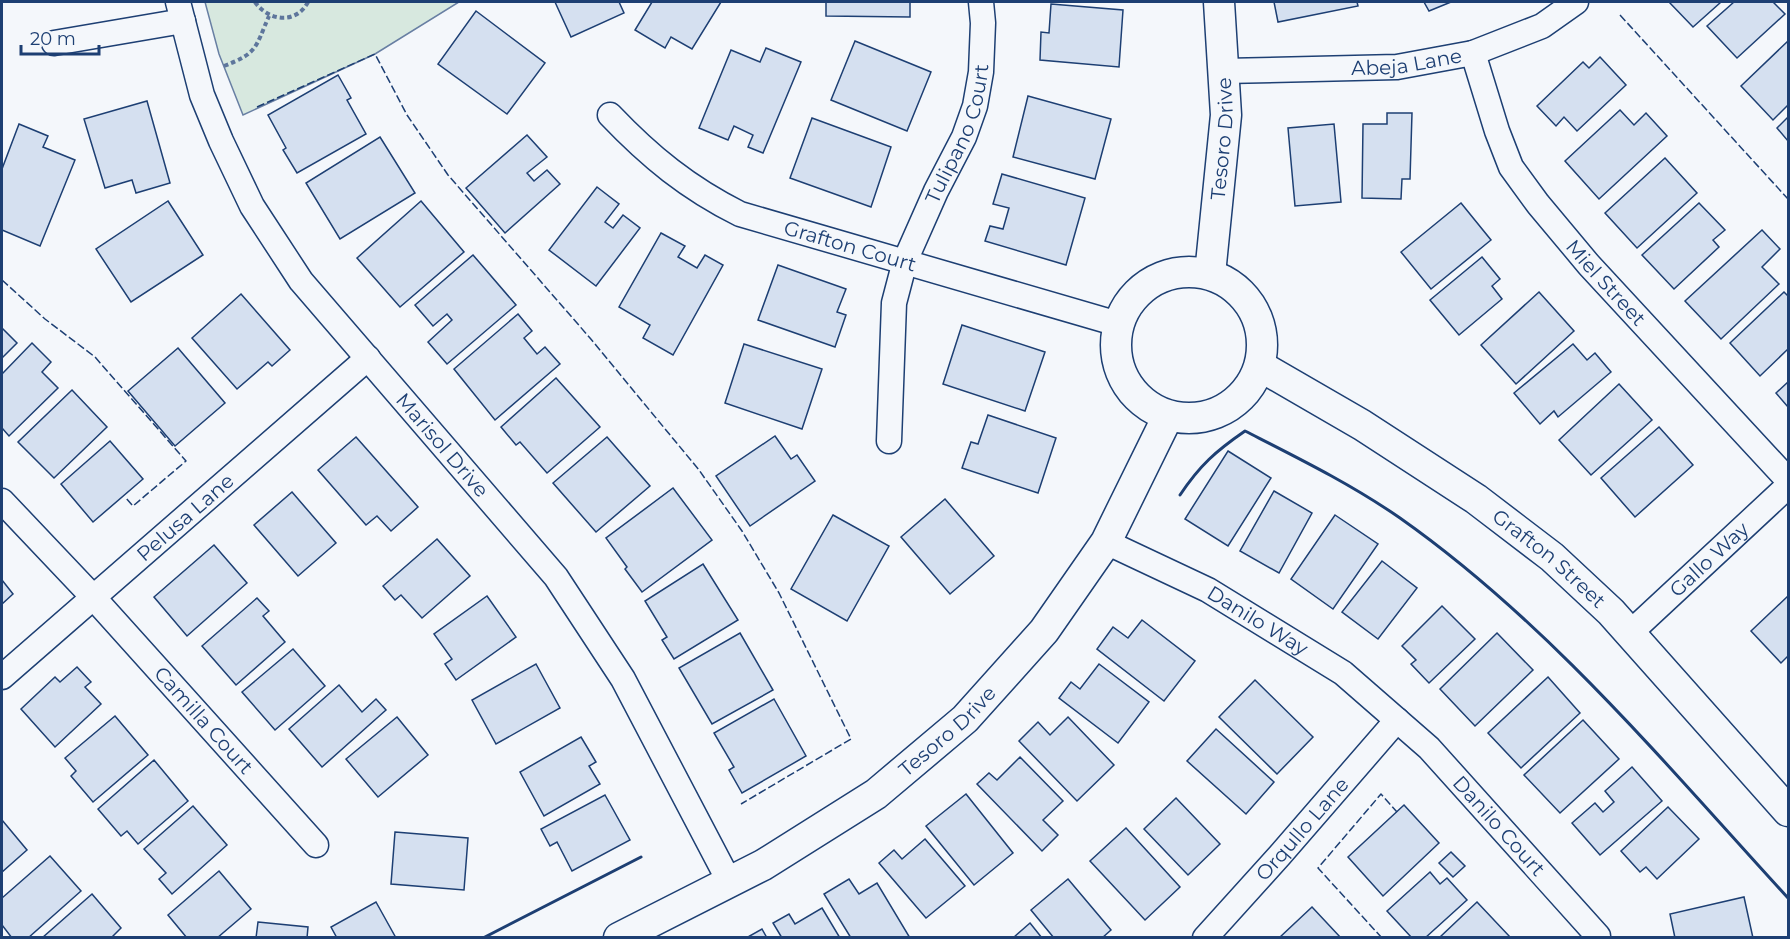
<svg xmlns="http://www.w3.org/2000/svg" width="1790" height="939" font-family="Montserrat,sans-serif">
  <style>
    .green { fill: #d7e8df; stroke: #687fa3; stroke-width: 1.5 }
    .building { fill: #d5e0f0; stroke: #1d3f73; stroke-width: 1.5 }
    .lines { fill: none; stroke-linecap: round; stroke-linejoin: round }
    .minor-casing { stroke: #1d3f73; stroke-width: 27 }
    .tertiary-casing { stroke: #1d3f73; stroke-width: 33 }
    .path { stroke: #5e769c; stroke-width: 4; stroke-dasharray: 4.5 3; stroke-linecap: butt }
    .minor { stroke: #f4f7fb; stroke-width: 24 }
    .tertiary { stroke: #f4f7fb; stroke-width: 30 }
    .fence { stroke: #1d3f73; stroke-width: 1.5; stroke-dasharray: 8 3; stroke-linecap: butt }
    .wall { stroke: #1d3f73; stroke-width: 3 }
    .labels { text-anchor: middle; stroke-width: 4.5; stroke-linejoin: round; paint-order: stroke }
    .street-label { font-size: 20px; fill: #1d3f73; stroke: #f4f7fb }
  </style>
  <rect width="100%" height="100%" fill="#f4f7fb"/>
  <polygon class="green" points="205,2 459,2 375,54 243,115 219,54"/>
  <g class="building">
    <polygon points="555,2 619,2 624,13 571,37"/>
    <polygon points="652,2 721,2 692,49 671,37 665,48 635,30"/>
    <polygon points="826,2 910,2 910,17 826,16"/>
    <polygon points="1274,2 1357,2 1358,6 1278,22"/>
    <polygon points="1424,2 1451,2 1429,11"/>
    <polygon points="1669,2 1721,2 1693,27"/>
    <polygon points="1734,2 1773,2 1785,14 1737,58 1707,26"/>
    <polygon points="1051,4 1123,10 1119,67 1040,60 1041,32 1049,33"/>
    <polygon points="476,11 545,63 507,114 438,64"/>
    <polygon points="855,41 931,72 907,131 831,100"/>
    <polygon points="1788,41 1788,105 1773,120 1741,86"/>
    <polygon points="766,48 801,62 763,153 748,147 753,135 734,126 728,140 699,128 731,50 760,62"/>
    <polygon points="1600,57 1626,85 1577,131 1564,117 1556,126 1537,106 1583,62 1589,68"/>
    <polygon points="338,75 351,98 347,100 366,134 297,173 283,150 286,148 268,115"/>
    <polygon points="1028,96 1111,119 1095,179 1013,157"/>
    <polygon points="147,101 170,183 136,193 132,180 105,188 84,119"/>
    <polygon points="1620,110 1634,125 1646,113 1667,136 1599,199 1565,161"/>
    <polygon points="1387,113 1412,113 1410,179 1402,179 1401,199 1362,198 1363,124 1387,124"/>
    <polygon points="1788,117 1788,141 1777,128"/>
    <polygon points="812,118 891,147 871,207 790,178"/>
    <polygon points="19,124 48,136 43,147 75,160 40,246 2,230 2,169"/>
    <polygon points="1334,124 1341,202 1295,206 1288,128"/>
    <polygon points="527,135 547,157 527,173 534,181 547,170 560,184 505,233 466,188"/>
    <polygon points="380,137 415,193 340,239 306,183"/>
    <polygon points="1665,158 1697,193 1637,248 1605,213"/>
    <polygon points="1002,174 1085,198 1066,265 985,241 990,226 1003,229 1009,208 993,204"/>
    <polygon points="597,187 619,204 605,222 613,228 623,215 640,228 596,286 549,250"/>
    <polygon points="168,201 203,255 131,302 96,249"/>
    <polygon points="421,201 464,252 400,307 357,258"/>
    <polygon points="1461,203 1491,240 1431,289 1401,252"/>
    <polygon points="1699,203 1725,230 1713,240 1719,247 1674,289 1642,255"/>
    <polygon points="1762,230 1780,249 1762,267 1779,284 1721,339 1685,301"/>
    <polygon points="661,233 685,246 678,257 697,268 705,255 723,265 673,355 643,338 650,325 619,307"/>
    <polygon points="473,255 516,305 447,364 428,342 452,320 447,314 433,326 415,305"/>
    <polygon points="1482,257 1500,279 1492,286 1502,299 1459,335 1430,300"/>
    <polygon points="778,265 846,289 837,312 846,315 835,347 758,320"/>
    <polygon points="1539,292 1574,331 1516,384 1481,345"/>
    <polygon points="1784,292 1788,296 1788,349 1760,376 1730,343"/>
    <polygon points="241,294 290,350 272,366 268,362 237,389 192,338"/>
    <polygon points="518,314 532,331 524,338 537,354 545,347 560,364 495,420 454,369"/>
    <polygon points="962,325 1045,352 1025,411 943,384"/>
    <polygon points="2,328 17,343 2,358"/>
    <polygon points="32,343 51,362 42,372 58,388 9,436 2,428 2,374"/>
    <polygon points="744,344 822,369 802,429 725,403"/>
    <polygon points="1573,344 1587,360 1595,353 1611,372 1558,417 1554,411 1540,424 1514,393"/>
    <polygon points="178,348 225,403 175,446 128,391"/>
    <polygon points="556,378 600,427 547,473 520,442 516,445 501,427"/>
    <polygon points="1788,382 1788,407 1776,393"/>
    <polygon points="1619,384 1652,420 1591,475 1559,440"/>
    <polygon points="72,390 107,427 54,478 18,442"/>
    <polygon points="988,415 1056,438 1038,493 962,468 971,442 978,444"/>
    <polygon points="1659,427 1693,465 1635,517 1601,478"/>
    <polygon points="775,436 791,459 797,455 815,481 750,526 716,476"/>
    <polygon points="356,437 418,507 391,531 377,516 366,525 318,470"/>
    <polygon points="607,437 650,486 596,532 553,483"/>
    <polygon points="110,441 143,479 93,522 61,484"/>
    <polygon points="1228,451 1271,478 1228,546 1185,519"/>
    <polygon points="673,488 712,540 642,592 625,569 627,567 606,538"/>
    <polygon points="1274,491 1312,513 1279,573 1240,551"/>
    <polygon points="292,492 336,543 298,576 254,525"/>
    <polygon points="945,499 994,556 950,594 901,537"/>
    <polygon points="833,515 889,546 847,621 791,589"/>
    <polygon points="1335,515 1378,544 1333,609 1291,579"/>
    <polygon points="437,539 470,576 422,618 401,595 395,600 383,586"/>
    <polygon points="214,545 247,583 187,636 154,597"/>
    <polygon points="1382,561 1417,588 1378,639 1342,612"/>
    <polygon points="703,564 738,620 674,659 662,640 667,637 645,601"/>
    <polygon points="2,580 13,594 2,604"/>
    <polygon points="487,596 516,637 456,680 445,664 452,659 434,634"/>
    <polygon points="1788,596 1788,656 1781,663 1751,631"/>
    <polygon points="257,598 269,611 263,616 285,642 236,685 202,646"/>
    <polygon points="1442,606 1475,639 1429,683 1411,664 1416,660 1402,646"/>
    <polygon points="1142,620 1195,661 1164,701 1097,649 1113,627 1128,638"/>
    <polygon points="740,633 773,690 712,724 679,668"/>
    <polygon points="1497,633 1533,670 1475,726 1440,689"/>
    <polygon points="293,649 325,686 275,730 242,692"/>
    <polygon points="536,664 560,708 496,744 472,700"/>
    <polygon points="1099,664 1149,702 1118,743 1059,698 1071,682 1080,689"/>
    <polygon points="77,667 91,682 85,687 101,704 55,747 21,709 55,677 60,682"/>
    <polygon points="1548,677 1580,713 1521,768 1488,733"/>
    <polygon points="1255,680 1313,737 1277,774 1219,717"/>
    <polygon points="339,685 362,712 376,699 386,710 322,767 289,729"/>
    <polygon points="774,699 806,756 742,793 729,770 734,767 714,733"/>
    <polygon points="115,716 148,755 93,802 71,776 76,771 65,758"/>
    <polygon points="397,717 428,755 378,797 346,759"/>
    <polygon points="1068,717 1114,765 1077,801 1019,741 1038,722 1050,735"/>
    <polygon points="1583,720 1619,759 1560,813 1524,775"/>
    <polygon points="1216,729 1274,782 1246,814 1187,761"/>
    <polygon points="581,737 596,762 589,766 600,784 544,816 520,772"/>
    <polygon points="1020,757 1063,801 1043,820 1058,835 1042,851 977,784 989,773 997,780"/>
    <polygon points="154,760 188,801 138,844 127,831 121,836 98,809"/>
    <polygon points="1632,767 1662,801 1600,855 1572,823 1595,803 1603,812 1614,802 1605,791"/>
    <polygon points="966,794 1013,853 974,885 926,826"/>
    <polygon points="605,795 630,840 572,871 557,842 550,846 541,829"/>
    <polygon points="1176,798 1220,844 1188,875 1144,829"/>
    <polygon points="1404,805 1439,843 1383,896 1348,857"/>
    <polygon points="193,806 227,845 172,894 159,879 166,873 144,849"/>
    <polygon points="1668,807 1699,839 1657,879 1646,867 1640,872 1621,851"/>
    <polygon points="2,820 27,850 2,872"/>
    <polygon points="1126,828 1180,887 1145,920 1090,861"/>
    <polygon points="395,832 468,838 464,890 391,884"/>
    <polygon points="925,839 965,886 926,918 879,863 894,850 902,859"/>
    <polygon points="1451,852 1465,866 1453,877 1439,863"/>
    <polygon points="50,856 81,891 28,938 12,938 2,925 2,898"/>
    <polygon points="219,871 251,909 217,938 187,938 168,915"/>
    <polygon points="1430,872 1440,884 1447,878 1467,900 1425,938 1412,938 1387,911"/>
    <polygon points="849,879 859,894 877,883 910,938 851,938 824,894"/>
    <polygon points="1068,879 1111,930 1102,938 1054,938 1031,910"/>
    <polygon points="92,894 121,928 111,938 42,938"/>
    <polygon points="1744,897 1753,938 1675,938 1670,914"/>
    <polygon points="376,902 396,938 337,938 331,927"/>
    <polygon points="1477,902 1510,937 1439,938"/>
    <polygon points="1312,907 1341,938 1279,938"/>
    <polygon points="822,908 840,938 782,938 773,923 789,914 795,924"/>
    <polygon points="258,922 308,927 307,938 256,938"/>
    <polygon points="1030,923 1042,938 1013,938"/>
    <polygon points="762,929 767,938 746,938"/>
  </g>
  <g class="lines">
    <g class="minor-casing">
      <g id="minor">
        <path id="s1" d="M178,2L202,95L221,141L252,206L301,281L556,577L623,679L729,881"/>
        <polyline points="54,43 183,21"/>
        <path id="s2" d="M1473,53L1497,131L1511,167L1538,204L1589,265L1788,480"/>
        <path id="s3" d="M1224,71L1397,67L1473,53L1542,26L1576,2"/>
        <path id="s4" d="M610,115C650,157 688,188 740,214L1118,324"/>
        <path id="s5" d="M889,441L894,303L905,261L936,191L964,137L975,106L981,72L983,23L981,2"/>
        <path id="s6" d="M2,501L93,597L316,845"/>
        <path id="s7" d="M1106,542L1208,590L1343,673L1429,748L1598,936"/>
        <path id="s8" d="M1630,633L1788,486"/>
        <path id="s9" d="M2,677L368,358"/>
        <path id="s10" d="M1205,938L1280,855L1397,720"/>
      </g>
    </g>
    <g class="tertiary-casing">
      <g id="tertiary">
        <circle cx="1189" cy="345" r="73"/>
        <path id="s11" d="M1210,274L1226,115L1219,2"/>
        <path id="s12" d="M1260,366L1362,425L1476,499L1552,557L1611,612L1788,811"/>
        <path id="s13" d="M619,938L763,865L876,794L965,719L1044,631L1106,542L1168,416"/>
      </g>
    </g>
    <g class="path">
      <path d="M255,2C268,21 296,25 308,2"/>
      <path d="M224,66C258,53 255,48 269,16"/>
    </g>
    <use href="#minor" class="minor"/>
    <use href="#tertiary" class="tertiary"/>
    <g class="fence">
      <polyline points="1620,15 1788,199"/>
      <polyline points="257,107 375,54 407,115 448,175 590,338 699,470 742,531 779,593 851,739 741,804"/>
      <polyline points="2,280 45,319 95,357 186,461 133,506 126,498"/>
      <polyline points="1382,938 1318,868 1381,794 1397,812"/>
    </g>
    <g class="wall">
      <path d="M1180,495C1200,465 1216,451 1245,431C1298,458 1351,484 1400,518C1549,623 1666,765 1788,898"/>
      <polyline points="483,938 641,857"/>
    </g>
  </g>
  <g class="labels">
    <g class="street-label">
      <text dy="7" stroke="none"><textPath href="#s3" startOffset="183">Abeja Lane</textPath></text>
      <text dy="7" stroke="none"><textPath href="#s5" startOffset="320">Tulipano Court</textPath></text>
      <text dy="7" stroke="none"><textPath href="#s11" startOffset="136">Tesoro Drive</textPath></text>
      <text dy="7" stroke="none"><textPath href="#s4" startOffset="279">Grafton Court</textPath></text>
      <text dy="7" stroke="none"><textPath href="#s2" startOffset="270">Miel Street</textPath></text>
      <text dy="7" stroke="none"><textPath href="#s1" startOffset="524">Marisol Drive</textPath></text>
      <text dy="7" stroke="none"><textPath href="#s9" startOffset="243">Pelusa Lane</textPath></text>
      <text dy="7" stroke="none"><textPath href="#s12" startOffset="348">Grafton Street</textPath></text>
      <text dy="7" stroke="none"><textPath href="#s8" startOffset="108">Gallo Way</textPath></text>
      <text dy="7" stroke="none"><textPath href="#s7" startOffset="171">Danilo Way</textPath></text>
      <text dy="7" stroke="none"><textPath href="#s6" startOffset="298">Camilla Court</textPath></text>
      <text dy="7" stroke="none"><textPath href="#s13" startOffset="390">Tesoro Drive</textPath></text>
      <text dy="7" stroke="none"><textPath href="#s7" startOffset="490">Danilo Court</textPath></text>
      <text dy="7" stroke="none"><textPath href="#s10" startOffset="146">Orqullo Lane</textPath></text>
    </g>
  </g>
  <rect width="1790" height="939" fill="none" stroke="#1d3f73" stroke-width="6"/>
  <path d="M21 45v9h78v-9" fill="none" stroke="#1d3f73" stroke-width="3"/>
  <text x="30" y="45" font-size="18" fill="#1d3f73" stroke="#f4f7fb" stroke-width="4.5" paint-order="stroke">20 m</text>
</svg>
